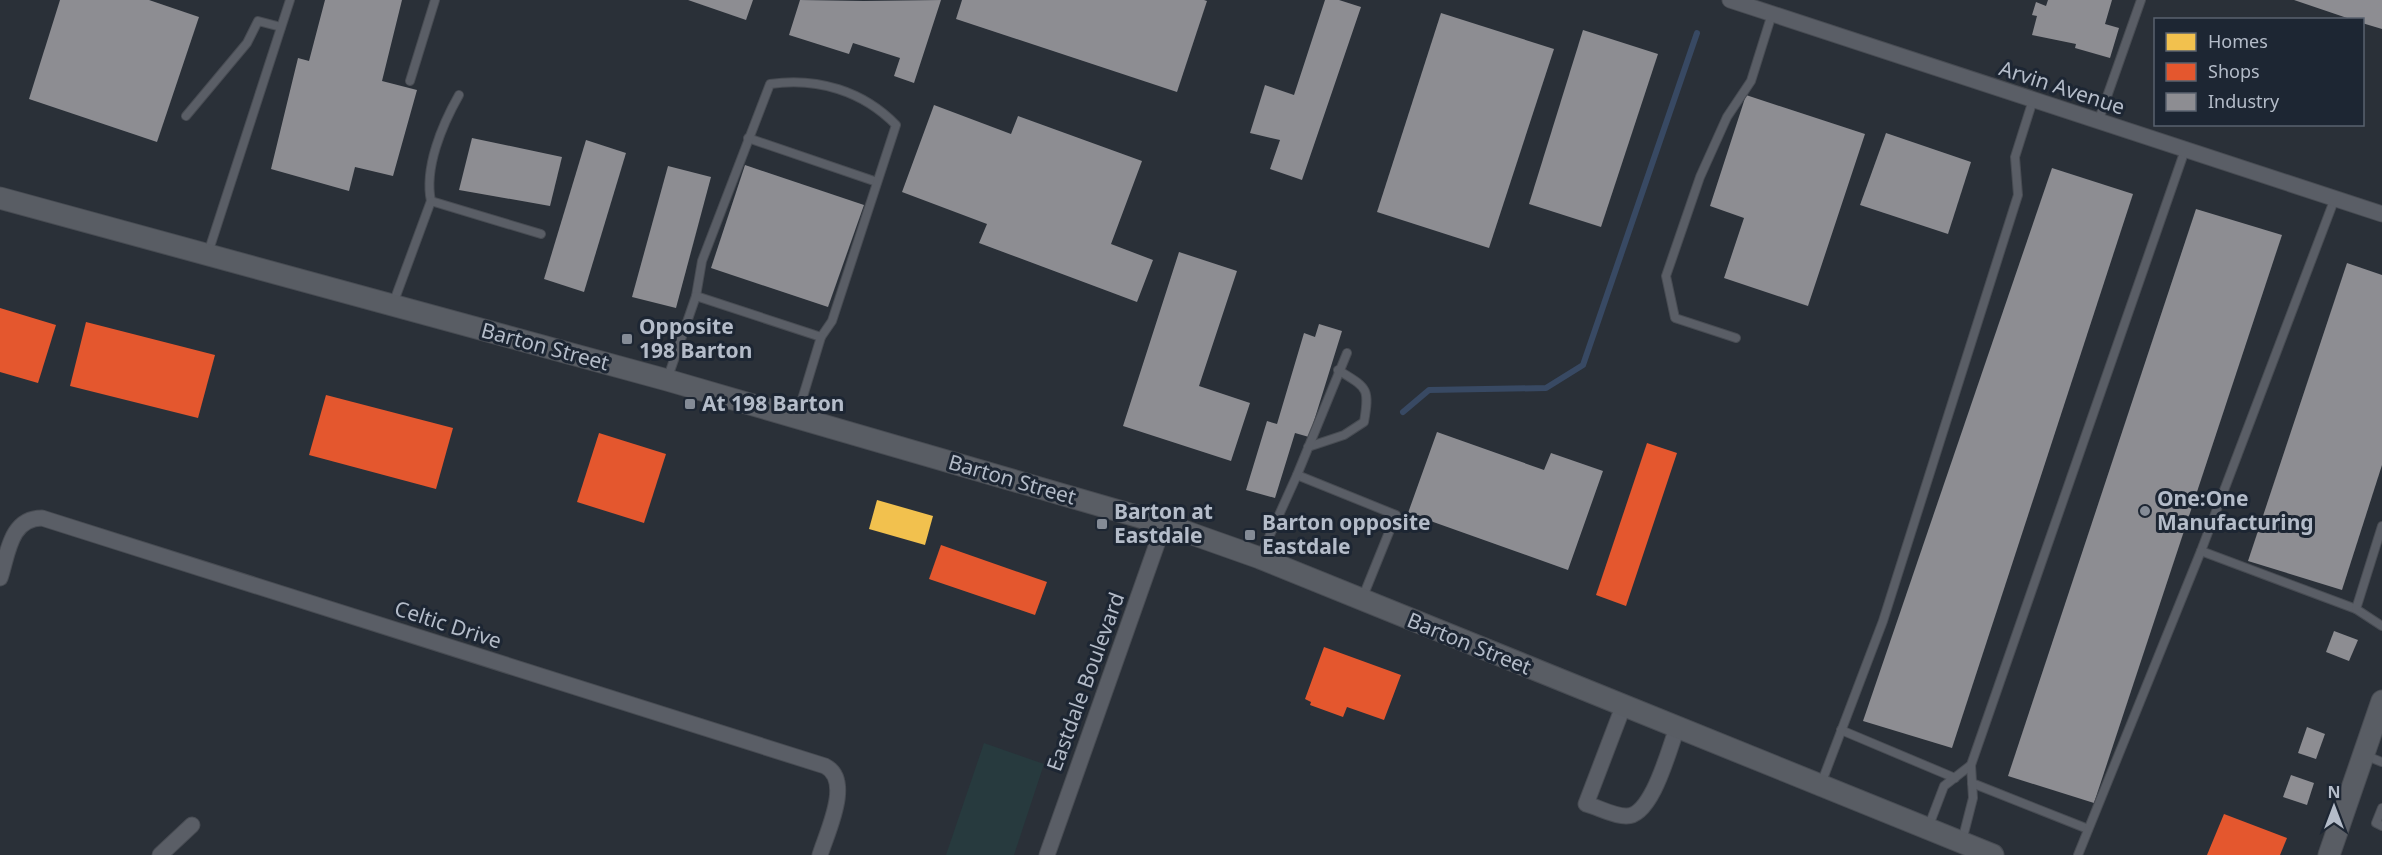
<svg xmlns="http://www.w3.org/2000/svg" width="2382" height="855" font-family="'Noto Sans',sans-serif">
  <style>
    .green { fill: #273a3e }
    .homes { fill: #f2c14e }
    .shops { fill: #e4572e }
    .industry { fill: #8d8d92 }
    .lines { fill: none; stroke-linecap: round; stroke-linejoin: round }
    .stream { stroke: #384963; stroke-width: 6 }
    .lane-casing { stroke: #484c53; stroke-width: 10 }
    .street-casing { stroke: #484c53; stroke-width: 17 }
    .secondary-casing { stroke: #484c53; stroke-width: 23 }
    .lane { stroke: #5a5e66; stroke-width: 8 }
    .street { stroke: #5a5e66; stroke-width: 15 }
    .secondary { stroke: #595d64; stroke-width: 21 }
    .poi-dot { fill: #848b96; stroke: #1d2633; stroke-width: 2 }
    .labels { text-anchor: middle; stroke-width: 6; stroke-linejoin: round; paint-order: stroke }
    .street-label { font-size: 21px; fill: #b4bcc9; stroke: #1d2633 }
    .poi-label { font-size: 21px; font-weight: bold; fill: #b4bcc9; stroke: #1d2633; text-anchor: start }
  </style>
  <rect width="100%" height="100%" fill="#2a3038"/>
  <polygon class="green" points="984,743 1044,764 1014,855 946,855"/>
  <polygon class="homes" points="877,500 933,516 925,545 869,529"/>
  <g class="shops">
    <polygon points="0,308 56,325 38,383 0,372"/>
    <polygon points="86,322 215,355 198,418 70,386"/>
    <polygon points="326,395 453,428 436,489 309,455"/>
    <polygon points="599,433 666,454 644,523 577,502"/>
    <polygon points="1647,443 1677,453 1626,606 1596,595"/>
    <polygon points="941,545 1047,582 1035,615 929,579"/>
    <polygon points="1324,647 1401,675 1384,720 1347,707 1343,717 1310,705 1311,702 1305,699"/>
    <polygon points="2224,814 2287,838 2280,855 2207,855"/>
  </g>
  <g class="industry">
    <polygon points="60,0 149,0 199,17 157,142 29,99"/>
    <polygon points="325,0 402,0 382,81 417,90 393,176 355,167 349,191 271,169 298,58 309,61"/>
    <polygon points="688,0 753,0 746,20"/>
    <polygon points="800,0 864,1 941,0 914,83 894,76 900,58 853,43 849,54 789,35"/>
    <polygon points="962,0 1204,0 1207,1 1177,92 956,19"/>
    <polygon points="1325,0 1339,0 1361,7 1302,180 1270,169 1280,140 1250,133 1265,85 1294,95"/>
    <polygon points="2048,0 2112,0 2105,24 2119,28 2110,58 2075,48 2076,44 2032,35 2037,16 2032,15 2036,2 2046,6"/>
    <polygon points="2294,0 2382,0 2382,29 2362,23 2362,20 2353,20"/>
    <polygon points="1441,13 1554,49 1489,248 1377,212"/>
    <polygon points="1583,30 1658,54 1601,227 1529,204"/>
    <polygon points="1746,95 1865,134 1808,306 1724,278 1744,218 1710,206"/>
    <polygon points="934,105 1011,134 1018,116 1142,161 1111,244 1153,260 1137,302 979,243 987,224 902,192"/>
    <polygon points="1886,133 1971,162 1948,234 1860,205"/>
    <polygon points="472,138 562,157 550,206 459,190"/>
    <polygon points="586,140 626,153 584,292 544,279"/>
    <polygon points="745,165 864,205 828,307 711,268"/>
    <polygon points="668,166 711,177 676,308 632,297"/>
    <polygon points="2052,168 2133,194 1952,748 1863,721"/>
    <polygon points="2196,209 2282,235 2094,803 2008,776"/>
    <polygon points="1179,252 1237,271 1199,386 1250,403 1231,461 1123,426"/>
    <polygon points="2347,263 2382,275 2382,465 2342,590 2248,561"/>
    <polygon points="1319,324 1342,331 1309,437 1295,433 1275,498 1246,490 1267,421 1277,424 1304,333 1315,337"/>
    <polygon points="1437,432 1544,470 1551,453 1603,471 1568,570 1408,513"/>
    <polygon points="2334,631 2358,640 2349,661 2326,652"/>
    <polygon points="2307,727 2325,734 2316,759 2298,753"/>
    <polygon points="2291,775 2314,783 2307,805 2283,797"/>
  </g>
  <g class="lines">
    <polyline class="stream" points="1403,412 1429,390 1546,388 1583,365 1697,33"/>
    <g class="lane-casing">
      <g id="lane">
        <polyline points="410,81 435,0"/>
        <polyline points="186,116 247,43 258,21 281,27"/>
        <polyline points="2098,122 2141,0"/>
        <polyline points="748,138 877,182"/>
        <polyline points="2335,198 2201,551 2356,609"/>
        <path d="M431,201C424,168 442,125 459,95"/>
        <polyline points="208,253 290,0"/>
        <path d="M696,296L702,261L770,84C817,77 863,91 896,125L832,321L821,337"/>
        <polyline points="393,304 431,201 541,234"/>
        <polyline points="1736,338 1675,318 1666,276 1700,177 1727,117 1751,81 1772,14"/>
        <polyline points="668,377 696,296 821,337 797,416"/>
        <path d="M1308,447L1344,435L1364,422C1370,387 1367,388 1338,370"/>
        <polyline points="1297,475 1396,515 1362,599"/>
        <polyline points="2382,526 2356,609 2382,626"/>
        <polyline points="1260,557 1297,475 1347,353"/>
        <polyline points="1841,730 1955,778"/>
        <polyline points="2364,755 2382,762"/>
        <polyline points="1972,783 2088,829"/>
        <polyline points="1821,784 1883,621 2018,195 2015,157 2033,100"/>
        <polyline points="2382,808 2376,823 2382,826"/>
        <polyline points="1928,828 1944,786 1971,765"/>
        <polyline points="1962,841 1973,798 1971,765 2185,150"/>
        <polyline points="2078,855 2201,551"/>
      </g>
    </g>
    <g class="street-casing">
      <g id="street">
        <polyline points="1730,0 2382,214"/>
        <path d="M0,578C8,554 10,518 42,518L825,766C853,780 827,832 820,855"/>
        <path d="M1623,707L1586,804C1598,807 1613,816 1626,816C1652,817 1669,749 1677,728"/>
        <polyline points="160,855 192,825"/>
        <polyline points="1047,855 1164,524"/>
      </g>
    </g>
    <g class="secondary-casing">
      <g id="secondary">
        <polyline points="0,198 667,380 1164,524 1260,558 1993,855"/>
        <polyline points="2329,855 2382,701"/>
      </g>
    </g>
    <use href="#lane" class="lane"/>
    <use href="#street" class="street"/>
    <use href="#secondary" class="secondary"/>
  </g>
  <g class="poi-dot">
    <rect x="621" y="333" width="12" height="12" rx="3"/>
    <rect x="684" y="398" width="12" height="12" rx="3"/>
    <circle cx="2145" cy="511" r="6"/>
    <rect x="1096" y="518" width="12" height="12" rx="3"/>
    <rect x="1244" y="529" width="12" height="12" rx="3"/>
  </g>
  <g class="labels">
    <g class="street-label">
      <text transform="translate(2062 88) rotate(18)" y="7">Arvin Avenue</text>
      <text transform="translate(545 347) rotate(15)" y="7">Barton Street</text>
      <text transform="translate(1012 480) rotate(16)" y="7">Barton Street</text>
      <text transform="translate(448 625) rotate(18)" y="7">Celtic Drive</text>
      <text transform="translate(1469 644) rotate(22)" y="7">Barton Street</text>
      <text transform="translate(1086 682) rotate(-70)" y="7">Eastdale Boulevard</text>
    </g>
    <g class="poi-label">
      <text x="639" y="334">Opposite<tspan x="639" dy="24">198 Barton</tspan></text>
      <text x="702" y="411">At 198 Barton</text>
      <text x="2157" y="506">One:One<tspan x="2157" dy="24">Manufacturing</tspan></text>
      <text x="1114" y="519">Barton at<tspan x="1114" dy="24">Eastdale</tspan></text>
      <text x="1262" y="530">Barton opposite<tspan x="1262" dy="24">Eastdale</tspan></text>
    </g>
  </g>
  <rect x="2154" y="18" width="210" height="108" fill="#1d2633" stroke="#59626f" stroke-width="1.5"/>
  <rect x="2166" y="33" width="30" height="18" fill="#f2c14e" stroke="#59626f" stroke-width="1.5"/>
  <text x="2208" y="48" font-size="18" fill="#b4bcc9">Homes</text>
  <rect x="2166" y="63" width="30" height="18" fill="#e4572e" stroke="#59626f" stroke-width="1.5"/>
  <text x="2208" y="78" font-size="18" fill="#b4bcc9">Shops</text>
  <rect x="2166" y="93" width="30" height="18" fill="#8d8d92" stroke="#59626f" stroke-width="1.5"/>
  <text x="2208" y="108" font-size="18" fill="#b4bcc9">Industry</text>
  <g transform="translate(2334 807)" stroke="#1d2633" stroke-width="4.5" paint-order="stroke">
  <path d="M0-4.5L10 22L0 15L-10 22Z" fill="#b4bcc9"/>
  <text y="-9" font-size="16" font-weight="bold" text-anchor="middle" fill="#b4bcc9">N</text>
  </g>
</svg>
